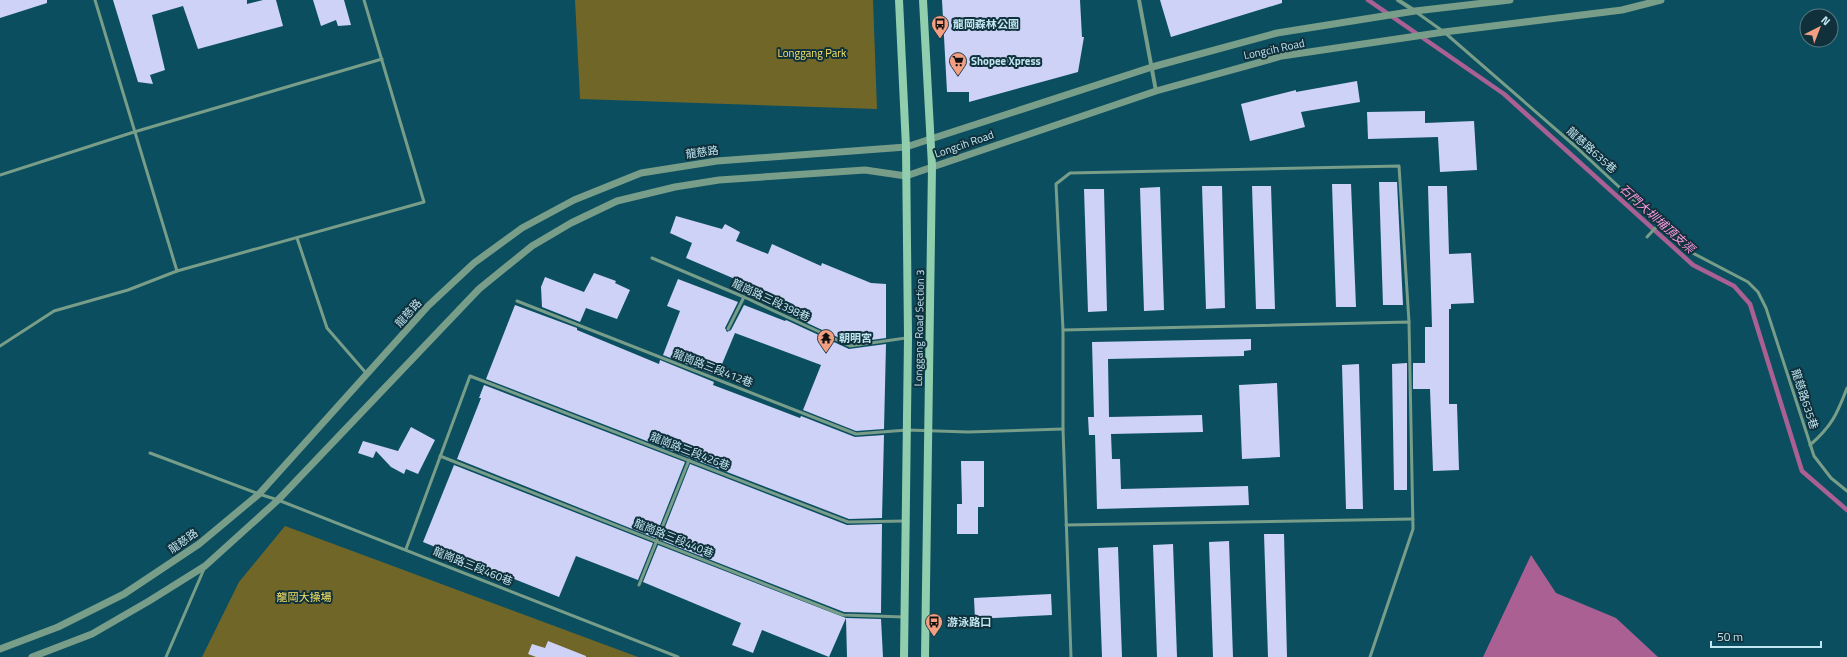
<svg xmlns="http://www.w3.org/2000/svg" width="1847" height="657" font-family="'Titillium Web','Noto Sans TC',sans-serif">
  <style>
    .green { fill: #706628 }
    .water { fill: #aa6092 }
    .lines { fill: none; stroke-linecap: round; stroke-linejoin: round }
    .stream { stroke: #aa6092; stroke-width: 4.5 }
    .building { fill: #ced2f7 }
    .service { stroke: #789d88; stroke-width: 3 }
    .minor { stroke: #789d88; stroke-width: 4 }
    .tertiary { stroke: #789d88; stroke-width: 7 }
    .secondary { stroke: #91cead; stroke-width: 8 }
    .labels { text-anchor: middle; stroke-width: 4; stroke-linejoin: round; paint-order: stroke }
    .poi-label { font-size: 11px; font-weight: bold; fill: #c1e6f2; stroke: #10313b; text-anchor: start }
    .street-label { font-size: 11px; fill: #c1e6f2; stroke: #10313b }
    .park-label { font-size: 11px; fill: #f5e165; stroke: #10313b }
    .water-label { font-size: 12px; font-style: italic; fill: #fc98dc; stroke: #10313b }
  </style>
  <rect width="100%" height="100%" fill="#0b4e60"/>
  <g class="green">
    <polygon points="575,0 873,0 877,109 580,99"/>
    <polygon points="285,526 638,657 202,657 239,582"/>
  </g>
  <polygon class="water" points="1531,555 1556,593 1616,618 1658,657 1483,657"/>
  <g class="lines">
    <polyline class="stream" points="1368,0 1504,94 1693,265 1734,286 1750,304 1802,471 1847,510"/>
  </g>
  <g class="building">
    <polygon points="0,0 47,0 47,3 0,18"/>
    <polygon points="113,0 247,0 247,4 263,0 276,0 283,26 198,49 183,6 152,15 165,70 150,75 153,84 138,82"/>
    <polygon points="313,0 344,0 351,25 338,26 336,20 321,26"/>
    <polygon points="942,0 1080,0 1082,37 1084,37 1078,72 969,102 969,92 947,92"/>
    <polygon points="1160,0 1282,0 1282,3 1171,37"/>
    <polygon points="1357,81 1360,102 1301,112 1305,127 1250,141 1241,104 1296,90 1296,92"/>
    <polygon points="1425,111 1425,123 1474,121 1477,170 1440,172 1438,137 1368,139 1367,112"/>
    <polygon points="1379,182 1397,182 1403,305 1383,305"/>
    <polygon points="1332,184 1351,184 1356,307 1336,307"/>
    <polygon points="1202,186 1222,186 1225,308 1206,309"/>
    <polygon points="1252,186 1271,186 1275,309 1256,309"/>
    <polygon points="1428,186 1447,186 1449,254 1471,253 1474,303 1451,304 1451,309 1449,309 1449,404 1457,404 1459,470 1433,471 1430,389 1413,389 1413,363 1425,363 1425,327 1432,327"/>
    <polygon points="1160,187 1164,310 1144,311 1140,188"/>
    <polygon points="1084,189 1104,189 1107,311 1088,312"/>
    <polygon points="676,216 722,229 725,224 740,232 736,241 768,254 772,244 821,266 822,263 871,283 886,284 886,338 850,343 788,314 793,304 686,258 692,243 670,233"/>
    <polygon points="594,273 616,281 615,283 630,290 617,319 586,308 580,322 542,307 541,287 545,277 584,292"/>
    <polygon points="678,279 738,302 725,328 727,332 731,330 744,305 785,321 786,320 849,349 886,344 884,429 856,431 803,410 821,365 735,333 717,376 663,355 680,311 667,306"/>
    <polygon points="515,305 577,328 577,330 659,364 660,360 714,382 713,385 800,418 801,416 855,437 884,435 882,518 849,519 486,379"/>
    <polygon points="1251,339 1251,350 1244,351 1244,356 1108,359 1109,417 1202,415 1203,432 1111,434 1112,459 1120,459 1121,489 1248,486 1249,505 1097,509 1095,435 1089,435 1088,417 1094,417 1092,342"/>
    <polygon points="1407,363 1407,490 1394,490 1392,364"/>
    <polygon points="1359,364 1363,509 1346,509 1342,365"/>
    <polygon points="1277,383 1280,457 1242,459 1239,385"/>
    <polygon points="484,385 685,462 655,538 457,459 481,398 479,398"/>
    <polygon points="411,427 435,440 418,474 406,469 404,474 391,467 376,451 373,458 358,453 363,441 398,451"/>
    <polygon points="961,461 984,461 984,507 978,507 978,534 957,534 957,504 962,504"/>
    <polygon points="690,464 847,525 882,524 881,613 844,612 660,540"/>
    <polygon points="454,465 653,543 638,580 576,556 559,597 423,542"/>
    <polygon points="1264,534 1284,534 1287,657 1268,657"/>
    <polygon points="1229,541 1233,657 1213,657 1209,542"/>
    <polygon points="1173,544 1177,657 1157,657 1153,545"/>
    <polygon points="658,545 846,618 829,657 762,630 753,653 732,645 741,623 643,582"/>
    <polygon points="1118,547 1122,657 1102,657 1098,548"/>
    <polygon points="1051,594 1052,615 975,619 974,598"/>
    <polygon points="846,618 881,619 883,657 847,657"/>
    <polygon points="548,641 586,656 586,657 536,657 528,654 532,644 545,648"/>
  </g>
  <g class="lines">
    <g class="service">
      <polyline points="95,0 177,271"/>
      <polyline points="1416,12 1444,32 1575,146 1687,250 1748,282 1758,292 1766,308 1814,456 1831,478 1847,491"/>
      <polyline points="0,175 134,132 382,59"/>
      <polyline points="1647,237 1659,224"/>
      <polyline points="297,238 327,328 366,373"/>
      <polyline points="652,258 744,297 850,346 906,338"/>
      <polyline points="517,301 856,434 907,430 968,432 1063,429"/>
      <polyline points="728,329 744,297"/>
      <polyline points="1063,330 1056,184 1070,173 1399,166 1409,322"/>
      <polyline points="0,346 54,311 128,290 177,271 424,202 364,0"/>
      <path d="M1810,445C1832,426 1837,414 1847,388"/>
      <polyline points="150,453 259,494 278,500 678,657"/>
      <polyline points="440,456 843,615 904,617"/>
      <polyline points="1066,525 1413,519"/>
      <polyline points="406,549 470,376 848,522 905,521"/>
      <polyline points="639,585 689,460"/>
      <polyline points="166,657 204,569"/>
      <polyline points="1071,657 1063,429 1063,330 1409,322 1413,529 1370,657"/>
    </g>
    <g class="minor">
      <polyline points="1139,0 1156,91"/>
      <polyline points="1398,0 1415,11"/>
    </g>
    <g class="tertiary">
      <polyline points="0,649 58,627 124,594 199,544 259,494 428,306 474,263 522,228 574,200 641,173 717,161 906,147 1152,67 1277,33 1415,11 1510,0"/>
      <polyline points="32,657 92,634 149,601 205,566 278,500 479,289 532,246 571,223 617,201 675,187 719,180 865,170 906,176 1156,91 1282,56 1444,32 1622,10 1661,0"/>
    </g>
    <g class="secondary">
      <polyline points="899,0 906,147 908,337 904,657"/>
      <polyline points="923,0 932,166 925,657"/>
    </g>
  </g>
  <defs>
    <g id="bus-pin" transform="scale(0.9)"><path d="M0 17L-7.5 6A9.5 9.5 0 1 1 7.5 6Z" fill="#f39f82" stroke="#10313b"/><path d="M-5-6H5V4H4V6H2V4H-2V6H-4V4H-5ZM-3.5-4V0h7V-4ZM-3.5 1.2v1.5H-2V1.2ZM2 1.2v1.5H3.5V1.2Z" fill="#111"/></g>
    <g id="supermarket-pin" transform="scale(0.9)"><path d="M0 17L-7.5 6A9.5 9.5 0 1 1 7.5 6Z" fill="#f39f82" stroke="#10313b"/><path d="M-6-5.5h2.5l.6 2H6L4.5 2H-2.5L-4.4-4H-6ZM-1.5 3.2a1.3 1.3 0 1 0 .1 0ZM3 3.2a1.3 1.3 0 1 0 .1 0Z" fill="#111"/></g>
    <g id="temple-pin" transform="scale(0.9)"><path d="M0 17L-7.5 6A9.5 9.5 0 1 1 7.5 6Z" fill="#f39f82" stroke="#10313b"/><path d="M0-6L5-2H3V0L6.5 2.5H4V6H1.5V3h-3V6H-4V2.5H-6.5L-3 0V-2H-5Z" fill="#111"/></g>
  </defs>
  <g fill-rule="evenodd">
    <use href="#bus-pin" x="940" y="24"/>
    <use href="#supermarket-pin" x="958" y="61"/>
    <use href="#temple-pin" x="826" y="338"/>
    <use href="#bus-pin" x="934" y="622"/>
  </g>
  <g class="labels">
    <g class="poi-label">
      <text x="953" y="28">龍岡森林公園</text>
      <text x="971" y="65">Shopee Xpress</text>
      <text x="839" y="342">朝明宮</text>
      <text x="947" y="626">游泳路口</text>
    </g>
    <g class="street-label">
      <text transform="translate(1274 49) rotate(-12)" y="4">Longcih Road</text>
      <text transform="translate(964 144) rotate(-19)" y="4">Longcih Road</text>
      <text transform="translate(1592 150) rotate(42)" y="4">龍慈路635巷</text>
      <text transform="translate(702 152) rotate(-8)" y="4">龍慈路</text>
      <text transform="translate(771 300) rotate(25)" y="4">龍崗路三段398巷</text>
      <text transform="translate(408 313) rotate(-48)" y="4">龍慈路</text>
      <text transform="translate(919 328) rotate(-89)" y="4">Longgang Road Section 3</text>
      <text transform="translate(713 368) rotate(21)" y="4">龍崗路三段412巷</text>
      <text transform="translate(1805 399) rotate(72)" y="4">龍慈路635巷</text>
      <text transform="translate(690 451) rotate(21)" y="4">龍崗路三段426巷</text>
      <text transform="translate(674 538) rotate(22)" y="4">龍崗路三段440巷</text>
      <text transform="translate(183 541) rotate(-35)" y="4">龍慈路</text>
      <text transform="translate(473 566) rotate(22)" y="4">龍崗路三段460巷</text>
    </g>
    <g class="park-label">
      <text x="812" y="57">Longgang Park</text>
      <text x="304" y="601">龍岡大操場</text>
    </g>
    <g class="water-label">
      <text transform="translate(1657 219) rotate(42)" y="4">石門大圳埔頂支渠</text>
    </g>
  </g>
  <g transform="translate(1819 28) rotate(42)"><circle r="19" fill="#10313b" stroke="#577984"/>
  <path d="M0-3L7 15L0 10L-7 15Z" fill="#f39f82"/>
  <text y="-6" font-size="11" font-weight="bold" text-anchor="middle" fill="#c1e6f2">N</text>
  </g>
  <path d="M1711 641v6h110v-6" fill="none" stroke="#c1e6f2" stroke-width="2"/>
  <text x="1717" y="641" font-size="12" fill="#c1e6f2" stroke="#10313b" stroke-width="3" paint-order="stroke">50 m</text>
</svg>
